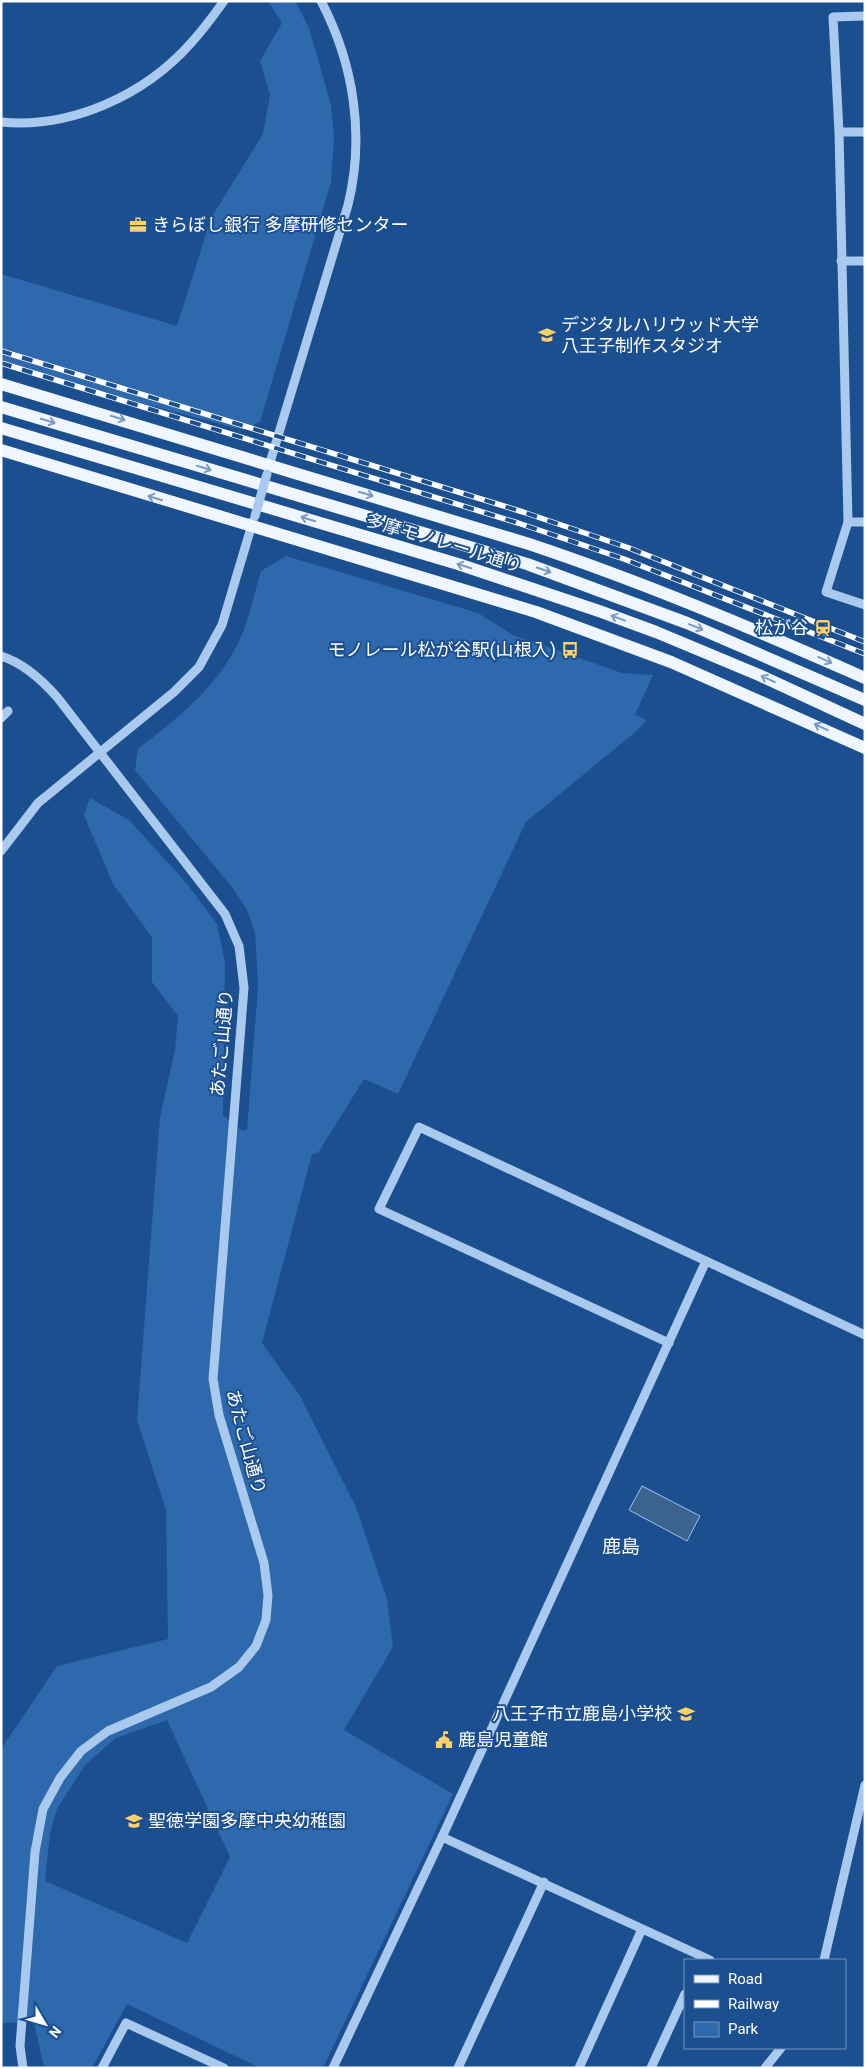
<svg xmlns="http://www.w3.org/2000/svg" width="866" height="2069" font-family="Roboto,'Noto Sans JP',sans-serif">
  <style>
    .green { fill: #2e69ad; fill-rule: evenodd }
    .water { fill: #3c6290; stroke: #9cc4f0 }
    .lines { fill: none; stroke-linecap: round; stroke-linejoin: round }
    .minor { stroke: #a9c9ee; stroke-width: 9 }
    .major { stroke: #f0f6ff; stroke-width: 12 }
    .rail-casing { stroke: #fff; stroke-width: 5.5 }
    .rail { stroke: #1b4f8f; stroke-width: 4; stroke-dasharray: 11; stroke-linecap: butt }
    .minor-bridge { stroke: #a9c9ee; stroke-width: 9 }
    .oneway { stroke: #7b9ac1 }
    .labels { text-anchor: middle; stroke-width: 4; stroke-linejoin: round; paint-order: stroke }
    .poi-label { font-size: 18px; fill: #fff; stroke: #1b4f8f; text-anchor: start }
    .street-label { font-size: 18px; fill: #fff; stroke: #1b4f8f }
    .neighbourhood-label { font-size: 19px; fill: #fff; stroke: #1b4f8f }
  </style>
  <rect width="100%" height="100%" fill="#1b4f8f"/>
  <g class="green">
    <polygon points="268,1 295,1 309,28 331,105 334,138 331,182 260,422 243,430 1,366 1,274 177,326 211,218 263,134 270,95 260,61 282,23"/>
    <path d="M286,556L478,613L513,635L622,673L653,675L635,715L647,720L634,733L526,822L398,1094L364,1079L318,1153L312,1154L262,1343L300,1396L356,1507L387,1599L393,1647L344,1730L453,1794L323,2068H260L127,2004L92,2068H44L34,2022L1,2023V1749L57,1666L168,1639L166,1510L137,1420L160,1117L175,1050L178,1016L152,982V937L113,884L84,815L90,798L129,820L188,885L217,924L225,962L223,1115L241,1130H247L258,986L255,932L247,910L232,887L135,770L138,749C179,717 219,686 241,637C250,617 254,593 261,571ZM167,1720L230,1857L187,1943L45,1881L50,1833L57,1809L85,1765L116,1738Z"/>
  </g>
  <polygon class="water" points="642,1486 700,1516 687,1541 629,1510"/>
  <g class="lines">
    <g class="minor">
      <polyline points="865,16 833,17 839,132 848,522 826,592 865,605"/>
      <path d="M1,122C71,129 145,95 191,43C203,30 214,15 224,1"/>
      <polyline points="839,132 865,132"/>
      <polyline points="841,261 865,261"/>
      <path d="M268,469L348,205C365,136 354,64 321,1"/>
      <polyline points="848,522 865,522"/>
      <path d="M1,656C24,663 42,680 57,697L225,914L239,946L244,988L213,1379L219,1415L264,1563L268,1595L266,1620L256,1646L239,1667L211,1687L108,1731L81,1751L60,1778L43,1809L35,1852L20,2046L23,2068"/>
      <polyline points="1,718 8,711"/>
      <polyline points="1,851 38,803 174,692 199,667 222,625 253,521"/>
      <polyline points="669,1343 379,1209 419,1127 706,1261"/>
      <polyline points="442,1837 706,1261 865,1335"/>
      <polyline points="824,1960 865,1785"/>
      <polyline points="102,2068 126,2023 224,2068"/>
      <polyline points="333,2068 442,1837 710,1960"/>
      <polyline points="458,2068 544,1882"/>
      <polyline points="579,2068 642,1929"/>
      <polyline points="651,2068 685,1994"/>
      <polyline points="765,2068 781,2048"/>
    </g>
    <g class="major">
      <path d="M1,384L529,544C643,582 754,629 865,678"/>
      <polyline points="1,407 527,564 687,623 865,700"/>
      <polyline points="1,428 458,564 599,611 656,632 759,675 865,724"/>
      <polyline points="1,450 536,612 671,662 865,748"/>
    </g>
    <g class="rail-casing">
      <g id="rail">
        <polyline points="1,351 523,512 629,548 865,642"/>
        <polyline points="1,363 518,523 624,559 865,654"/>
      </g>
    </g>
    <use href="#rail" class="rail"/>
    <polyline class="minor-bridge" points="255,516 267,474"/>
  </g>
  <defs><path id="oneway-shaft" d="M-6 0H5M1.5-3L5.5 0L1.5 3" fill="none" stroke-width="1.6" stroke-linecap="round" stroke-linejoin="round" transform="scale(1.25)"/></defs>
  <g class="oneway">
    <use href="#oneway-shaft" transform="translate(118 418) rotate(17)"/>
    <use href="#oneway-shaft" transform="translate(48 421) rotate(17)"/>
    <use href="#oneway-shaft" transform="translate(204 468) rotate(17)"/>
    <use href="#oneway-shaft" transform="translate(366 494) rotate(17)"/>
    <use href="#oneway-shaft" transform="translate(155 498) rotate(-163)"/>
    <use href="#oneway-shaft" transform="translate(308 519) rotate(-163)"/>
    <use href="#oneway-shaft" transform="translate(464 566) rotate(-162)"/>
    <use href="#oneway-shaft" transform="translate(544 570) rotate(19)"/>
    <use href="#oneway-shaft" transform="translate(618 618) rotate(-160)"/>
    <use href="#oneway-shaft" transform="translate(696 627) rotate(23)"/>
    <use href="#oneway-shaft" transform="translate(825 660) rotate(24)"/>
    <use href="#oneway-shaft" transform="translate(768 679) rotate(-155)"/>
    <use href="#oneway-shaft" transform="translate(821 727) rotate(-155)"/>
  </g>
  <defs>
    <g id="office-bare" transform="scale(1.35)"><path d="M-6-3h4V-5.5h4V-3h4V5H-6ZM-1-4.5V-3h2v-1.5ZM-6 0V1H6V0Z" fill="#ffd166" stroke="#1b4f8f" stroke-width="2.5" paint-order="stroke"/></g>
    <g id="university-bare" transform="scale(1.35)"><path d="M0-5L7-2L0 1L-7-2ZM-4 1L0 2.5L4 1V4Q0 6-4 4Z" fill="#ffd166" stroke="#1b4f8f" stroke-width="2.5" paint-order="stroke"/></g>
    <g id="station-bare" transform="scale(1.35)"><path d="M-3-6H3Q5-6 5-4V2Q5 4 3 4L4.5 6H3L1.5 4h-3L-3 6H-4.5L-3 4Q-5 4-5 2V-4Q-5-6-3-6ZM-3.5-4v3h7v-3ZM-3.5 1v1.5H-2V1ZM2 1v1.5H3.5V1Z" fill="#ffd166" stroke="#1b4f8f" stroke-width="2.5" paint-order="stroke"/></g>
    <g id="bus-bare" transform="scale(1.35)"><path d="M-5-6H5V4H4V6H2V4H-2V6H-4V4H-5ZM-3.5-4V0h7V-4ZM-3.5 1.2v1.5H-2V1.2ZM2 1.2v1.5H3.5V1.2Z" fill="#ffd166" stroke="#1b4f8f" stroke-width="2.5" paint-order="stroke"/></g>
    <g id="school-bare" transform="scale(1.35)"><path d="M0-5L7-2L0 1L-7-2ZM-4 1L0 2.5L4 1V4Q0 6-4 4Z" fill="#ffd166" stroke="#1b4f8f" stroke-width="2.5" paint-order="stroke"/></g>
    <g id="civic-bare" transform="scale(1.35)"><path d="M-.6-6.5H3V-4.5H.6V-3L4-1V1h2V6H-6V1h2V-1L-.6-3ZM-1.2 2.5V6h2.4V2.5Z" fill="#ffd166" stroke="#1b4f8f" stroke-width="2.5" paint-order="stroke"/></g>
  </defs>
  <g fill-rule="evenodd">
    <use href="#office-bare" x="138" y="225"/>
    <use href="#university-bare" x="547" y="335"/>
    <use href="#station-bare" x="823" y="628"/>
    <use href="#bus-bare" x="570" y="650"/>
    <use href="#school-bare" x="686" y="1714"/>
    <use href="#civic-bare" x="444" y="1740"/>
    <use href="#school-bare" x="134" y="1821"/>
  </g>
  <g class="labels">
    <g class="poi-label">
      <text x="152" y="231">きらぼし銀行 多摩研修センター</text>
      <text x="561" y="331">デジタルハリウッド大学<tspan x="561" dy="21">八王子制作スタジオ</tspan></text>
      <text x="809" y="634" text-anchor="end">松が谷</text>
      <text x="556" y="656" text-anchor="end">モノレール松が谷駅(山根入)</text>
      <text x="672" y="1720" text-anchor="end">八王子市立鹿島小学校</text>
      <text x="458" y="1746">鹿島児童館</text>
      <text x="148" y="1827">聖徳学園多摩中央幼稚園</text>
    </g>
    <g class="street-label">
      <text transform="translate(444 543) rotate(17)" y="6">多摩モノレール通り</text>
      <text transform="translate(222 1043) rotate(-85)" y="6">あたご山通り</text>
      <text transform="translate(246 1442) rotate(75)" y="6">あたご山通り</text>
    </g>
    <g class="neighbourhood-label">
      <text x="621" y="1553">鹿島</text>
    </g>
  </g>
  <rect width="866" height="2069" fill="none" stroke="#ffffff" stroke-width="5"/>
  <rect x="684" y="1959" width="162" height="90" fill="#1b4f8f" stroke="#7695bc"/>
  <rect x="694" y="1975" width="25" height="8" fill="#f0f6ff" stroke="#7695bc"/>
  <text x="728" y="1984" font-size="15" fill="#ffffff">Road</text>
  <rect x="694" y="2000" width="25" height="8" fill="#ffffff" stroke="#7695bc"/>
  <text x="728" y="2009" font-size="15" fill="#ffffff">Railway</text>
  <rect x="694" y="2022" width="25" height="15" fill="#2e69ad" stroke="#7695bc"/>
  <text x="728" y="2034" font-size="15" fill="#ffffff">Park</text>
  <g transform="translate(45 2024) rotate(128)" stroke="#1b4f8f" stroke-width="4" paint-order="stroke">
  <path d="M0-4L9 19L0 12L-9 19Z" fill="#ffffff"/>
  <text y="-8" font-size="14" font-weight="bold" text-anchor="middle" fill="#ffffff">N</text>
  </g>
</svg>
